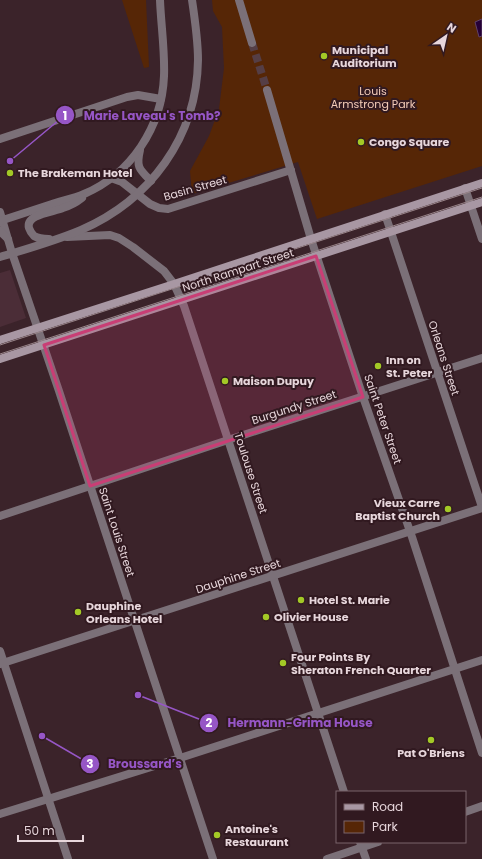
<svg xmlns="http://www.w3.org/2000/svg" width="482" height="859" font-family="Poppins,sans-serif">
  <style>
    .built { fill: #4b2d37 }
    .green { fill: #562606 }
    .water { fill: #250037; stroke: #5f4068 }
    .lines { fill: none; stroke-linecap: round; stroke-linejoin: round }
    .minor-tunnel { stroke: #553e45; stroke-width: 8; stroke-dasharray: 8 4; stroke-linecap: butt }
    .minor { stroke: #7b7078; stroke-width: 8 }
    .tertiary { stroke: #7b7078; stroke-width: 8 }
    .secondary { stroke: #a897a3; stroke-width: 8 }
    .tram { stroke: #99858a; stroke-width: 1 }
    .marked { fill: #c93e75; fill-opacity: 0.2; stroke: #c93e75; stroke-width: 3; stroke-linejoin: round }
    .poi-dot { fill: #a3c926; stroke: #311920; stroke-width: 1.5 }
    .labels { text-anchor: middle; stroke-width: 4; stroke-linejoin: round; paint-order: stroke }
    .poi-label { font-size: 11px; font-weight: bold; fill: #e7d6db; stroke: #311920; text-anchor: start }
    .park-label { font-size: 11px; fill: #f4ccb8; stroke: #311920 }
    .street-label { font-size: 11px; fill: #e7d6db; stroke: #311920 }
    .leader { fill: none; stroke: #9656c6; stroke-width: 1.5 }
    .callout-dot { fill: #9656c6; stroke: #311920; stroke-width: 1.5 }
    .mark-label { font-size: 12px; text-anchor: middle; font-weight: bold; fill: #fff }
    .callout-label { font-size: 12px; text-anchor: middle; font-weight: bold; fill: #9656c6; stroke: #311920; stroke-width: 4; stroke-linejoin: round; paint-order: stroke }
  </style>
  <rect width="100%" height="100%" fill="#3b232a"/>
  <polygon class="built" points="10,270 26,318 0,327 0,273"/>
  <g class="green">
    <polygon points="122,0 146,0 149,67 144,68"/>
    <polygon points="212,0 482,0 482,166 317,219 298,162 192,194 190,171 209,136 219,109 224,68 222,27 213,11"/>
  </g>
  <polygon class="water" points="482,19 482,36 479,37 475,22"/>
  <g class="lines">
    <polyline class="minor-tunnel" points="252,43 267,90"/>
    <g class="minor">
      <polyline points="239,0 252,43"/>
      <polyline points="267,90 311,239 363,397 412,537 482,753"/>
      <polyline points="0,139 127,97 138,95 161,99"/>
      <polyline points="111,178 122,182 150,204 159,208 168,209 291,170"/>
      <polyline points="465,188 482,239"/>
      <polyline points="0,212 12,253 59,391 213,859"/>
      <polyline points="385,214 482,507"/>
      <polyline points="67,237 110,235 119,238 133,247 164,271 174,284 184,306 344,792"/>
      <polyline points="0,516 234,438 482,358"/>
      <polyline points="0,651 68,859"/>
      <polyline points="0,664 482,508"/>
      <polyline points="465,812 482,806"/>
      <polyline points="0,814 180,758 482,660"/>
      <polyline points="360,842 366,859"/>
      <polyline points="327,859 378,842"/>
    </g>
    <g class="tertiary">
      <path d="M140,150C136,167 139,169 151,181"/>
      <path d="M0,221C18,215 37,209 55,203C65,200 75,198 84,194C131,174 162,127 164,76C165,51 161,25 160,0"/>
      <polyline points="0,231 8,239"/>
      <path d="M49,239C43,239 39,239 34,236C32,234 30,231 29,228C25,214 55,212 63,208C70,206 77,202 82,198"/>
      <path d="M0,257C27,249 55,241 81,230C150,200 197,137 198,60C198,40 195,20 192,0"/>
    </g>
    <g class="secondary">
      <polyline points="0,340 174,284 482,183"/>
      <polyline points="0,359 482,202"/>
    </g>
    <g class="tram">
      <polyline points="0,345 482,188"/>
      <polyline points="0,354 482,197"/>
    </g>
  </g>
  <path class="marked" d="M316,256L363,397L90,486L44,345Z"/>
  <g class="poi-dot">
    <circle cx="324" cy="56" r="4"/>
    <circle cx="361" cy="142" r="4"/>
    <circle cx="10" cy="173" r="4"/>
    <circle cx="378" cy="366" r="4"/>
    <circle cx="225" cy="381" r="4"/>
    <circle cx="448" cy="509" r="4"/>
    <circle cx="301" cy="600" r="4"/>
    <circle cx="78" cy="612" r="4"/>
    <circle cx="266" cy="617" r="4"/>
    <circle cx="283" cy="663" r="4"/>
    <circle cx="431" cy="740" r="4"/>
    <circle cx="217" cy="835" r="4"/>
  </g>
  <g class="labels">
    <g class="poi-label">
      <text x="332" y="54">Municipal<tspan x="332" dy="13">Auditorium</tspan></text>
      <text x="369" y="146">Congo Square</text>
      <text x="18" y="177">The Brakeman Hotel</text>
      <text x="386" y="364">Inn on<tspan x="386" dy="13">St. Peter</tspan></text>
      <text x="233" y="385">Maison Dupuy</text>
      <text x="440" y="507" text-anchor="end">Vieux Carre<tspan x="440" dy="13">Baptist Church</tspan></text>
      <text x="309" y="604">Hotel St. Marie</text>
      <text x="86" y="610">Dauphine<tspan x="86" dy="13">Orleans Hotel</tspan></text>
      <text x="274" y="621">Olivier House</text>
      <text x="291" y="661">Four Points By<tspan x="291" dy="13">Sheraton French Quarter</tspan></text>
      <text x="431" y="757" text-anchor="middle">Pat O'Briens</text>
      <text x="225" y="833">Antoine's<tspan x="225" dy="13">Restaurant</tspan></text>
    </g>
    <g class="park-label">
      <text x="373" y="95">Louis<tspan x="373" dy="13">Armstrong Park</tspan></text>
    </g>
    <g class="street-label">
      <text transform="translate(195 188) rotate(-16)" y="4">Basin Street</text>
      <text transform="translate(238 270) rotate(-18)" y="4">North Rampart Street</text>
      <text transform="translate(444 358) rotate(72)" y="4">Orleans Street</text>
      <text transform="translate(294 407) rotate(-18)" y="4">Burgundy Street</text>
      <text transform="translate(383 419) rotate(71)" y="4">Saint Peter Street</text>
      <text transform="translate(251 473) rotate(72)" y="4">Toulouse Street</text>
      <text transform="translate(117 532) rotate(72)" y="4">Saint Louis Street</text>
      <text transform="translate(238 576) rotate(-18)" y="4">Dauphine Street</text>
    </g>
  </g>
  <path class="leader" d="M10 161L65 115M138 695L209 723M42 736L90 764"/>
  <g class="callout-dot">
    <circle cx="10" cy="161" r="4"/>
    <circle cx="138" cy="695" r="4"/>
    <circle cx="42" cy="736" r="4"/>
    <circle cx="65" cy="115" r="10"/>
    <circle cx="209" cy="723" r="10"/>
    <circle cx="90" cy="764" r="10"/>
  </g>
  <g class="mark-label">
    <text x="65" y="120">1</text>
    <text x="209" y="727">2</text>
    <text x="90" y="768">3</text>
  </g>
  <g class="callout-label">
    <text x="152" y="120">Marie Laveau's Tomb?</text>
    <text x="300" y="727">Hermann-Grima House</text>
    <text x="145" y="768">Broussard’s</text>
  </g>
  <rect x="336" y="791" width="130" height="52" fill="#311920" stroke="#7a656b"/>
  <rect x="344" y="804" width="20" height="6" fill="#a897a3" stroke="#7a656b"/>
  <text x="372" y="811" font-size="12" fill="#e7d6db">Road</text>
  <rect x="344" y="821" width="20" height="12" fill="#562606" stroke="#7a656b"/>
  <text x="372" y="831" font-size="12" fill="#e7d6db">Park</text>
  <g transform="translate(446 36) rotate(34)" stroke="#311920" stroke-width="3" paint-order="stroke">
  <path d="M0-3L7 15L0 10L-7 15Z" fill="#e7d6db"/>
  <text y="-6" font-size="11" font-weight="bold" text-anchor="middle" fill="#e7d6db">N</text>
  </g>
  <path d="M18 835v6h65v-6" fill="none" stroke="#e7d6db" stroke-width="2"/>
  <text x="24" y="835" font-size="12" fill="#e7d6db" stroke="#311920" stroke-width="3" paint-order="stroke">50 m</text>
</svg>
